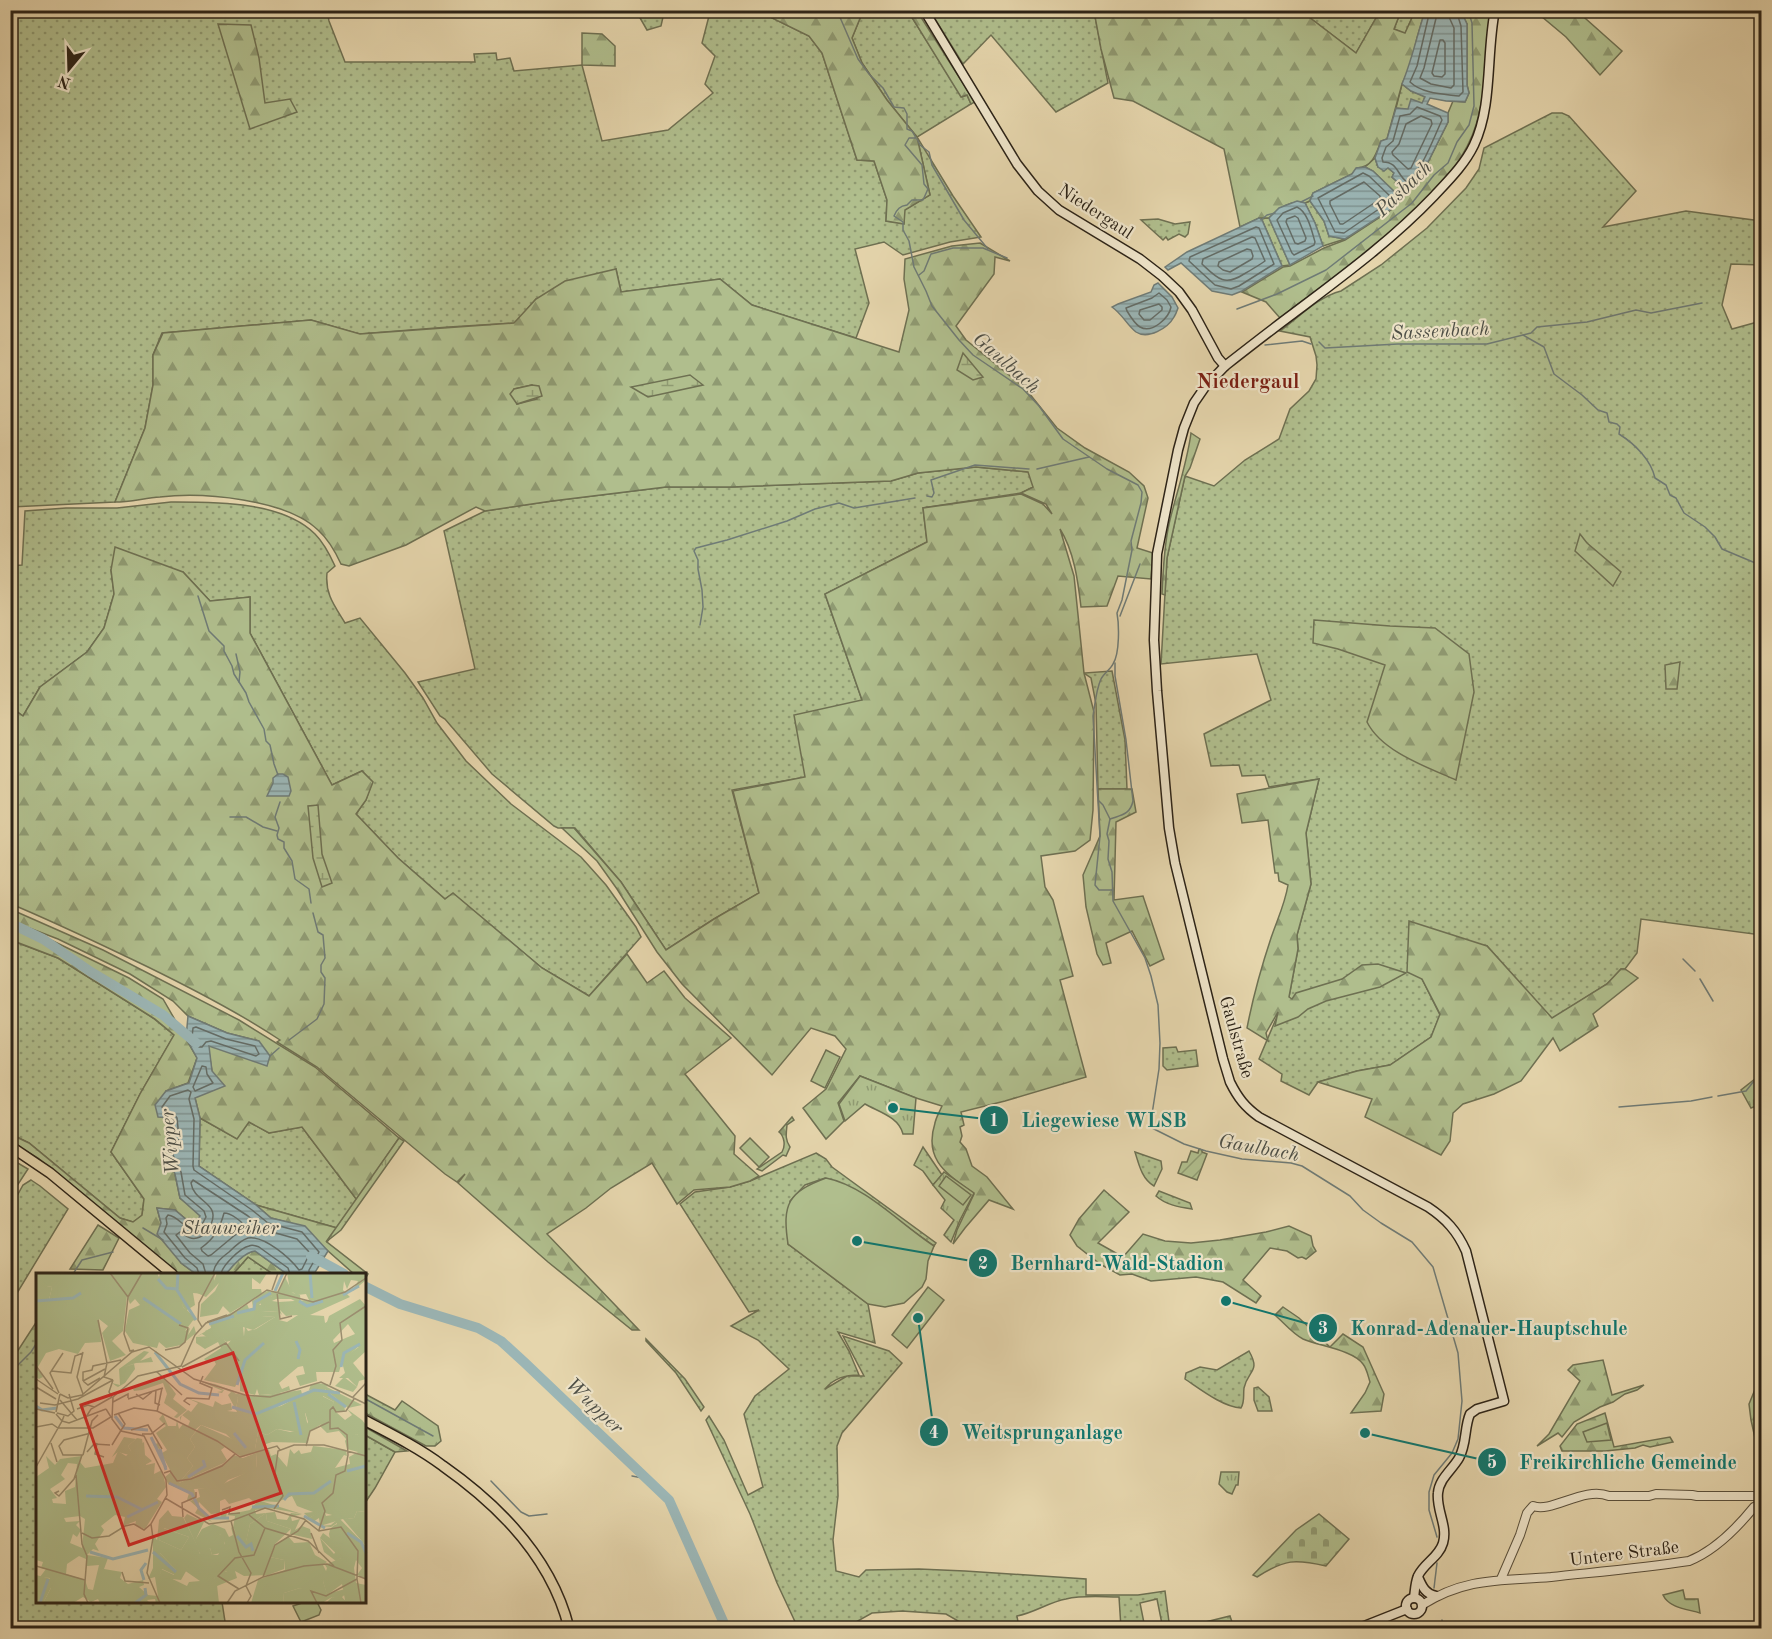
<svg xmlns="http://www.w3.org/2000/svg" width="1772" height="1639" font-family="'Old Standard TT',serif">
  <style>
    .grass { fill: url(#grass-dots); stroke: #6e7052; stroke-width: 1.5 }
    .forest { fill: url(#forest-firs); stroke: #6e7052; stroke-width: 1.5; fill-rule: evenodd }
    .wetland { fill: url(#wetland-marsh); stroke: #6e7052; stroke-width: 1.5 }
    .cemetery { fill: url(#cemetery-stones); stroke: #6e7052; stroke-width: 1.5 }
    .park { fill: url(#park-tufts); stroke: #6e7052; stroke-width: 1.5 }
    .garden { fill: url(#garden-furrows); stroke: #6e7052; stroke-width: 1.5 }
    .pitch { fill: #b0be8d; stroke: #6e7052; stroke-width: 1.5 }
    .water { fill: url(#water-rules); stroke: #6f7b76; stroke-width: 1.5 }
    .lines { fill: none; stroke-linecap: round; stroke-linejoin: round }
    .shore { stroke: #646c66; stroke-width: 1.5 }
    .stream { stroke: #6f7b76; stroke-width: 1.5 }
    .river { stroke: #9bb6b6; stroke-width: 10 }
    .tertiary-casing { stroke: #5a503c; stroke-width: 10 }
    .secondary-casing { stroke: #2c2317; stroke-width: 11 }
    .primary-casing { stroke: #2c2317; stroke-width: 12 }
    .tertiary { stroke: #eee4c9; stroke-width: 8 }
    .secondary { stroke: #eee4c9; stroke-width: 8 }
    .primary { stroke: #e5d5ac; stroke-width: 9 }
    .labels { text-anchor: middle; stroke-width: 4.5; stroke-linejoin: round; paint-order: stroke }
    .street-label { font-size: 18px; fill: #2c2317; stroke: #eee4c9 }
    .water-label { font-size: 20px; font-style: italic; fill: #4d4f47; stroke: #eee4c9 }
    .quarter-label { font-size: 21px; font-weight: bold; fill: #7a1f14; stroke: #eee4c9 }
    .inset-river { fill: none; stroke: #9bb6b6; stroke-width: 3 }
    .inset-road { fill: none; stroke: #9b8e70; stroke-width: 1.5 }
    .view { fill: #d62828; fill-opacity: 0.15; stroke: #d62828; stroke-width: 3 }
    .inset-edge { fill: none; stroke: #2c2317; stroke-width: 3 }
    .leader { fill: none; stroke: #0f766e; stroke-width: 2 }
    .callout-dot { fill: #0f766e; stroke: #eee4c9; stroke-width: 2 }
    .mark-label { font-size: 18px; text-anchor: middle; font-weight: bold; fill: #fff }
    .callout-label { font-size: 20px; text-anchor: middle; font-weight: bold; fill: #0f766e; stroke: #eee4c9; stroke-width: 4.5; stroke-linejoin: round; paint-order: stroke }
  </style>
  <defs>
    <pattern id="grass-dots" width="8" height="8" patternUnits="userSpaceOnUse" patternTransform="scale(1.5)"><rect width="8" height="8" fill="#b0be8d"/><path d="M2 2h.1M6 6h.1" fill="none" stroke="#8f9a72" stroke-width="1.8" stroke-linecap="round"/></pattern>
    <pattern id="forest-firs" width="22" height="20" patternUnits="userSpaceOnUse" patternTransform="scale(1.5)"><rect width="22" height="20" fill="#b0be8d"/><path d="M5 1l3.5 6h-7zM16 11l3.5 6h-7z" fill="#8f9a72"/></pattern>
    <pattern id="wetland-marsh" width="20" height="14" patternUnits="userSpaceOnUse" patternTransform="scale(1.5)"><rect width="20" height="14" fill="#b0be8d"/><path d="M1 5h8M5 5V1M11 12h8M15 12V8" fill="none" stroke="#8f9a72"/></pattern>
    <pattern id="cemetery-stones" width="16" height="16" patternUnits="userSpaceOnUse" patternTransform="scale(1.5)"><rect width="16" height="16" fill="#b0be8d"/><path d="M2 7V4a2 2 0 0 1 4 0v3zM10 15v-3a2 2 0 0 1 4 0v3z" fill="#8f9a72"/></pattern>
    <pattern id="park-tufts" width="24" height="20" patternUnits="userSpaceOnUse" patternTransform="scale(1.5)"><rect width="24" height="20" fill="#b0be8d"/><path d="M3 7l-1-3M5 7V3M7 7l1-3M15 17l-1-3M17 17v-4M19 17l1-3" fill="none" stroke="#8f9a72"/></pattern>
    <pattern id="garden-furrows" width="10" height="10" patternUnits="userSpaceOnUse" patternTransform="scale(1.5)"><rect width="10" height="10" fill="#b0be8d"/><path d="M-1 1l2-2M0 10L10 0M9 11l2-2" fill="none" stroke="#8f9a72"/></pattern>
    <pattern id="water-rules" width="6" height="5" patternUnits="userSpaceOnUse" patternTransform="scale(1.5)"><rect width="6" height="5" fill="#9bb6b6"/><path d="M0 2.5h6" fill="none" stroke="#7f9493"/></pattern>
  </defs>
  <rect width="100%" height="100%" fill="#e5d5ac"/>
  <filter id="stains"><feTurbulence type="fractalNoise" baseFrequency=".00333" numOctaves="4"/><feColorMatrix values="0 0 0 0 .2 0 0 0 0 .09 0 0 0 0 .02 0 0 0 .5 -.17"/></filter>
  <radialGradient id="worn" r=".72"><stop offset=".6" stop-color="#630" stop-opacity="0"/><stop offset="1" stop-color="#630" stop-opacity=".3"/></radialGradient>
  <g class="grass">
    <polygon points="11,11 327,11 329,21 345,62 475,62 474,54 496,53 497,60 510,58 514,71 582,65 602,141 668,130 713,93 705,84 715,56 702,43 709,16 701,11 758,11 809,36 822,53 857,160 874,161 887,200 886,221 904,223 904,210 930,195 917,137 887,100 862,63 852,38 863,11 908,11 962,97 967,95 971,104 917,137 953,196 981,237 950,242 903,255 884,242 855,249 869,303 856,338 752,305 720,279 621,292 616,269 536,299 515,323 449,327 359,334 311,320 162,333 153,355 153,385 145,428 115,502 11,507"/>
    <polygon points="636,11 684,11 682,13 663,17 661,26 647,30"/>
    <polygon points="930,11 1094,11 1108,83 1056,112 991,35 963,64"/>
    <polygon points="1301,11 1380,11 1356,53"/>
    <polygon points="1401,11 1415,11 1405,34 1394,29"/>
    <polygon points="1402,84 1411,91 1425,96 1423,103 1408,110 1396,108"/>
    <path d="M1552,113H1562L1569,116L1636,191L1603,227L1686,211L1761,221V265L1731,264L1722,305L1732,329L1761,321V935L1641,919L1637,953L1625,969H1621L1607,984L1552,1019L1487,946L1422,979L1440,1015L1431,1037L1390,1065L1357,1071L1318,1082L1309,1095L1281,1081L1282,1074L1259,1059L1281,1007L1289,997L1298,949L1297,935L1311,884L1306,833L1319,779L1269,787L1265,775L1242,776L1239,765L1211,766L1204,734L1271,700L1257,654L1161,664L1167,558L1185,476L1214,486L1245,460L1279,439L1290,409L1309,391L1316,379L1317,365L1316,356L1310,337L1280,331C1299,317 1318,297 1341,291L1381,265L1427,228L1466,188L1479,169L1484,148Z"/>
    <polygon points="1375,158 1378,167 1388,168 1394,173 1392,177 1404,188 1409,190 1401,198 1373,171 1365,167"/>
    <polygon points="1310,201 1324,221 1329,236 1345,239 1323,246 1315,223 1305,203"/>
    <polygon points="1259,218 1269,218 1290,265 1282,266 1262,220"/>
    <polygon points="1158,219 1175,224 1190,222 1188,234 1185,237 1179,234 1168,240 1166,237 1163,240 1141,220"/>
    <polygon points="976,467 1029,472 1034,487 1021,493 923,508 927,542 825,594 862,700 806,777 732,790 759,893 714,919 666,950 621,882 575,828 558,828 554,826 492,774 445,719 440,716 418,682 475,669 444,531 485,511 552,501 666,487 732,487 891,481 918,473"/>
    <path d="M171,502C215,502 282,501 315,534C324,543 330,555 335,566L327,573C325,594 334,605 345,623L360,618L405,673L423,698L437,723L466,761L511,804L581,857L606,885L636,927L641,937L589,996L542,968L453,894L445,899L398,858L356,814L366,800L372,782L362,771L332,785L250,633V597L210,601L183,572L111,570L114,594L104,628L87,652L40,687L23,716L11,707V566L22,565L25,511L66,508H117Z"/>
    <polygon points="1112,671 1125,740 1127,789 1098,789 1096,704 1091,678 1084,673"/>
    <polygon points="10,940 58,958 153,1018 174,1035 140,1094 111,1152 144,1199 142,1216 133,1222 120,1218 29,1143 11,1134"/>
    <polygon points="1176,1047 1178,1052 1196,1050 1198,1066 1167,1070 1163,1066 1163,1048"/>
    <polygon points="200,1118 236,1138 249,1122 269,1133 302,1127 357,1200 337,1228 256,1205 199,1166"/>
    <polygon points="923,1147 942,1175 933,1185 923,1171 914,1165"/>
    <path d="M1135,1152L1161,1161L1162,1169L1154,1186C1142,1179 1139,1165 1135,1152Z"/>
    <path d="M816,1153L826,1159L832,1167L936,1243L934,1246L867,1198L825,1178L805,1185L790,1201L788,1244L868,1304L875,1343L838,1332L849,1351L859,1375C845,1375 834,1378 825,1389L847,1376H864L843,1336L889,1351L902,1363L842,1433L837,1446L838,1496L833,1540L836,1571L859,1577L866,1570L919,1569L965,1571L1086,1579V1595H1138L1165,1591L1169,1622L1162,1624L1157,1599L1140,1603L1145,1628H1121L1119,1597C1102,1597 1083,1595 1066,1599C1049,1602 1034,1613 1017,1616L1019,1628H991L965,1625L946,1614L902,1611L872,1613L854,1623L850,1628H798L777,1583L750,1514L706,1420L709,1416L724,1440L748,1495L763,1487L744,1414L755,1396L789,1369L758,1340L731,1326L759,1310L749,1312L680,1204L695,1192L730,1187L750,1181Z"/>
    <polygon points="11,1159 28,1169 11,1195"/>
    <polygon points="31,1180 40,1186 68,1209 11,1303 11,1207 23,1185"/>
    <path d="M1159,1191L1190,1203L1192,1209C1179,1207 1166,1205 1156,1196Z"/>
    <polygon points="248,1257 273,1274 233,1274"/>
    <polygon points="37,1321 38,1602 222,1602 226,1628 11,1628 10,1339 17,1352"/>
    <polygon points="646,1339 685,1379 704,1407 701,1411 676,1373 646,1341"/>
    <path d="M1249,1351C1261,1372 1248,1370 1244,1388C1243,1396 1245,1401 1241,1408C1223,1407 1200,1389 1185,1379L1186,1373L1200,1367L1217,1370Z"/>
    <polygon points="1258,1387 1269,1397 1272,1411 1258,1411 1254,1400 1254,1388"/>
    <polygon points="365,1435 395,1452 375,1488 365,1503"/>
  </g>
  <g class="forest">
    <polygon points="758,11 863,11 852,38 862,63 887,100 917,137 930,195 905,210 904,224 886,221 887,200 874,161 857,160 822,53 809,36"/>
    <polygon points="908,11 917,11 975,102 971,104 967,95 961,97"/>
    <path d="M1094,11H1301L1356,53L1380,11H1401L1394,29L1405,33L1415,11H1425L1417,38L1411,64L1402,84L1387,139L1381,141C1376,155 1372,167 1357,168L1352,174L1313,193L1310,201L1305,203C1291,199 1279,208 1269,218H1259L1240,227L1224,149L1133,101L1114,98L1101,49Z"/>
    <path d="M1462,11H1478L1491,17C1487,51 1486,93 1476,125C1453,201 1341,270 1280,318L1266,302L1242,292L1283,267L1290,266L1324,248L1345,240L1394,208L1420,178L1448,122V113L1453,101L1465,102L1469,93L1467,85V24L1461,12Z"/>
    <polygon points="1535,11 1577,11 1622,51 1600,75 1566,37"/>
    <polygon points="218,24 251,25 259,58 265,103 290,99 297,112 250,129"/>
    <polygon points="582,33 602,34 615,46 615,66 582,65"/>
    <path d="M980,243L1010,261L995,257L994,274L956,326L966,340L1025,388L1057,428L1085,448L1129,472L1144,486L1148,498L1137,548L1153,553L1151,579L1118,576L1107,606L1081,607C1078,581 1074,551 1060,529L1074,576L1084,673L1094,712L1093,810L1090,840L1075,851L1041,856L1045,887L1053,900L1073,976L1060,980L1086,1077L1005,1101L961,1112L964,1125L960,1127L962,1136L960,1142L966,1149L972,1166L987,1177L1013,1209L989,1200L965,1228L953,1244L957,1230L974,1194C948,1174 923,1161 935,1123C936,1117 940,1111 942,1106L916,1098L860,1076L838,1103L844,1121L826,1139L803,1108L826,1089L846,1049L835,1036L811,1028L772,1075L682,984L657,952L617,889L597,861L562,828H574L621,882L666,950L714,919L759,893L733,791L805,777L794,715L862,700L825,594L927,542L923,508L1021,494L1043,504L1052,514L1046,504L1021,493L1033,487L1028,472L976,467L918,473L891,481L732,487H666L552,501L485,511L476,507L406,545L349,566L341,564C335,551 328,539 318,530C286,499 203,492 160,497C145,498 130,502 115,502L145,428L153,385V355L163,333L311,320L360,334L514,323L536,299L565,281L616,269L621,292L720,279L752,305L899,352L909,310L904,279L905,259L952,246ZM532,385L537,399L517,404L514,389Z"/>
    <path d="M1191,433L1200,439L1190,468L1185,476L1167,558L1165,595L1162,594C1163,570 1164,547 1169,524C1176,494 1187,464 1191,433Z"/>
    <polygon points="1580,534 1587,543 1621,572 1613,586 1575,551"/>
    <path d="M115,547L183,572L210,601L250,597V633L332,785L362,771L373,782L366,800L356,814L398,858L445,899L453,893L542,968L589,996L627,954L647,983L664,971L685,998L731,1038L685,1074L735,1136L734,1154L759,1176L750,1181L730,1187L694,1190L677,1204L652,1163L611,1188L586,1208L547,1234L639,1330H632L548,1262L458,1183L465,1174L457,1182L445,1174L317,1067L277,1042L280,1040C238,1012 193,989 148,967C102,945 57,923 11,904L10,707L23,716L40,687L87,652L104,628L114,594L111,570Z"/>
    <path d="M1314,620L1390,626L1435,628L1469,654L1474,692L1456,780C1427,767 1382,752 1367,722L1385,665L1338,649L1313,643Z"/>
    <polygon points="1680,662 1677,689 1666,689 1665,665"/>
    <path d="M1319,779L1306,833L1311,884L1297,935L1298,949L1289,997L1292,999L1296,993L1342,979L1362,965L1378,964L1406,973L1380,987L1326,1001L1308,1009L1298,1017L1275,1026L1278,1012L1266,1033L1268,1041L1247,1028C1253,997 1261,968 1271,938C1277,920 1285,904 1288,885L1279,881L1278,873H1275L1268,820L1242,823L1237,794Z"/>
    <polygon points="1098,789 1132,789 1136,812 1116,822 1114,900 1143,896 1164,959 1150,966 1132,931 1106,943 1111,963 1103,965 1097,954 1086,907 1083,875 1100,836"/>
    <polygon points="10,909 103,950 239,1020 315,1067 399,1138 357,1200 302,1127 269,1133 249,1122 237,1139 200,1118 195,1098 212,1071 208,1046 259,1041 227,1033 188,1016 173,1001 130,974 58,939 11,921"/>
    <polygon points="1409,921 1487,946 1552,1018 1607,984 1621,969 1625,969 1638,978 1593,1014 1598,1026 1560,1051 1553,1038 1521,1081 1494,1094 1463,1104 1453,1113 1450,1141 1441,1155 1365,1117 1372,1099 1318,1082 1357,1071 1390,1065 1431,1037 1440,1014 1422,979 1407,972"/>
    <polygon points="11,925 53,941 129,978 163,999 197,1058 188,1083 166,1091 173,1137 167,1155 175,1174 180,1198 201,1215 194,1226 175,1210 157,1208 161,1223 181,1263 196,1274 179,1274 38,1158 11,1142 10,1134 29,1143 120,1218 133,1222 142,1215 144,1199 111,1152 140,1094 174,1035 155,1019 58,958 11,940"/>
    <path d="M792,1117L794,1120L787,1125C786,1134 785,1140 790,1147L786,1156L783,1155L762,1171L757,1169L782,1152C786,1145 784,1136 779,1132Z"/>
    <polygon points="1104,1190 1129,1212 1098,1243 1123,1257 1143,1234 1165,1241 1191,1243 1220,1240 1266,1232 1289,1226 1311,1236 1313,1246 1316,1251 1306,1259 1302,1257 1298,1258 1287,1251 1270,1248 1243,1280 1261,1296 1256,1303 1223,1282 1196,1277 1151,1281 1132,1274 1120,1275 1100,1264 1077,1246 1070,1235 1079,1219"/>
    <polygon points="256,1205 337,1228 327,1242 368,1274 365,1279 364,1274 354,1274 319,1243 305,1227 271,1218"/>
    <polygon points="98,1225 119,1238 103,1270 70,1269"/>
    <path d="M255,1251L287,1274H273L248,1257L233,1274H226C232,1266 244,1252 255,1251Z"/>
    <path d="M1283,1307L1299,1318L1330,1347L1343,1334L1363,1347L1384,1394L1381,1411L1351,1413L1365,1393L1370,1382C1368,1376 1367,1369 1363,1364C1353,1350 1319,1346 1303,1339C1293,1334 1284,1323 1275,1315Z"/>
    <polygon points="1603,1360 1612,1395 1644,1385 1637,1390 1625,1394 1613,1402 1600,1407 1574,1422 1562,1437 1558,1433 1537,1446 1549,1434 1580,1381 1568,1370 1573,1365"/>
    <polygon points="1756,1387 1762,1389 1762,1455 1759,1456 1751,1420 1749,1404"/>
    <polygon points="365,1394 395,1410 402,1401 438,1426 441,1441 435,1446 426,1446 365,1413"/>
    <polygon points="1605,1413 1614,1447 1670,1437 1673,1442 1650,1447 1643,1445 1635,1448 1605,1451 1562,1451 1560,1446 1577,1424"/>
    <polygon points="364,1428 365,1427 407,1451 395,1452 365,1435"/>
    <path d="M1683,1590L1685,1599H1698L1700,1613C1687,1609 1669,1608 1663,1595Z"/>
  </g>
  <g class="wetland">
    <polygon points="963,353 983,377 973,380 957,370"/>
    <polygon points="690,375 703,385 648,397 631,387"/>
    <polygon points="532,385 539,386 542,396 517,404 510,394 514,389"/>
    <polygon points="318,805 322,854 332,883 322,887 313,858 308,806"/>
  </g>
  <g class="cemetery">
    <path d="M1319,1514L1349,1539L1326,1566C1295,1559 1285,1559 1257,1577L1253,1575L1296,1530Z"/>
    <polygon points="1230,1616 1234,1628 1177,1628 1181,1628"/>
  </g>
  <g class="park">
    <path d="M860,1076L916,1098L913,1134H903C899,1117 879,1112 865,1104L845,1121L839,1104Z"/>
    <polygon points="1761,1078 1761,1104 1751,1108 1741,1090 1755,1079"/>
    <polygon points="399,1138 404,1141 341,1230 326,1242"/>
    <polygon points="944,1172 974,1193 960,1220 951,1242 944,1235 954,1220 941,1208 945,1200 933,1185"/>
    <polygon points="1607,1423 1611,1440 1587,1442 1583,1432"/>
    <polygon points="1221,1472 1239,1472 1238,1485 1236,1485 1232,1494 1227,1492 1219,1484"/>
  </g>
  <polygon class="garden" points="1199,1149 1202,1150 1202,1152 1207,1154 1197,1180 1178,1173 1182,1162 1187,1162 1191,1151 1198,1153"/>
  <g class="pitch">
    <polygon points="826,1050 840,1057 825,1088 811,1081"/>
    <polygon points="750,1138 769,1157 759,1167 740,1148"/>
    <polygon points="946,1176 971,1195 963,1205 939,1186"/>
    <path d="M826,1178C866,1186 900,1224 934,1246L928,1261L926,1279L922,1287L904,1303L885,1307L868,1304L788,1244C782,1204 788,1192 826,1178Z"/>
    <polygon points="928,1287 944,1300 907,1348 892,1335"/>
    <polygon points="305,1602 317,1602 321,1610 319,1615 301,1622 293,1606"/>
  </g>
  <g class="water">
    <path d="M1425,11H1462V13L1467,24V85L1469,93L1465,102L1446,101L1430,98L1427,104L1448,113V122L1420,178L1409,190L1404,188L1392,177L1394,173L1388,168L1384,171L1378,167L1375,158L1381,141L1387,139L1396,108L1408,109L1411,99L1422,103L1425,97L1411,91L1402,84C1412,60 1417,35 1425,11Z"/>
    <polygon points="1365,167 1373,171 1401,198 1393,208 1345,239 1329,236 1324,221 1310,201 1313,193 1352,174 1356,168"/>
    <polygon points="1297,201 1305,203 1315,223 1323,246 1290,265 1269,218 1279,208"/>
    <polygon points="1259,218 1262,220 1282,266 1242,291 1232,295 1212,291 1181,263 1168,270 1165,267 1187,252"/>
    <path d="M1158,283L1172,297L1178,308C1177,311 1176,314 1174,317C1168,328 1148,340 1136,332C1127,325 1123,315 1112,307L1118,304L1151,292L1154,285Z"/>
    <polygon points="278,774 283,774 288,777 291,791 289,796 267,796 273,783 273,778"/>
    <path d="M188,1016L227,1033L259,1041L270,1056L267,1066L209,1046L212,1071L225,1086L195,1098L200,1118L199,1166L256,1205L271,1218L305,1226L328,1251L314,1274H287L255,1251C245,1252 232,1266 226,1274H196L181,1263L157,1234L161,1223L157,1208L175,1210L194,1226L200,1216L180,1198L175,1174L167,1155L173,1137L171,1118L158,1117L155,1105L166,1091L189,1083L197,1058L186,1038Z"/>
  </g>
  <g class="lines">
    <g class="shore">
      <path d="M1430,10L1417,66L1410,82C1423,94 1443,94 1459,96L1463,92L1461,26L1456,10"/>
      <polyline points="1438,10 1424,68 1420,78 1431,84 1451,88 1454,85 1454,28 1449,17 1448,10"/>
      <polygon points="1440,40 1443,40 1445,43 1445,74 1442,77 1434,76 1432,73"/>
      <path d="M1417,107L1440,116L1442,120C1434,137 1421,173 1407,182C1397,175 1398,162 1383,162L1382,158L1386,147L1393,141L1400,116L1410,114Z"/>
      <polygon points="1421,116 1431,120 1432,124 1411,168 1408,169 1393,155 1392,152 1399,144 1406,124"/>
      <polygon points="1363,173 1369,176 1391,197 1392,200 1344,233 1335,232 1318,198"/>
      <polygon points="1364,182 1380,196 1380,199 1343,224 1340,224 1330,204 1330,201"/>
      <path d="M1297,207C1308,212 1312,232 1315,242L1314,245L1294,255L1292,253L1277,220L1283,213Z"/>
      <polygon points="1295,216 1298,218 1306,238 1305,241 1298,244 1295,243 1286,222 1287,219"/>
      <polygon points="1256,227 1259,228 1274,264 1239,286 1231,289 1215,285 1189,261 1190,257"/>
      <path d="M1252,237L1255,238L1265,261C1258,266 1251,270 1244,274C1224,287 1217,278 1202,264L1203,259Z"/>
      <polygon points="1247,249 1251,250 1253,256 1252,259 1230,272 1223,270 1218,266 1219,262"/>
      <path d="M1159,293L1167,300L1171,307C1169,318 1152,334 1140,327C1135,324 1130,316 1127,311L1126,308L1152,298Z"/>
      <polygon points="1159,304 1162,307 1162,310 1150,320 1144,320 1139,314 1140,310"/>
      <polygon points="196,1027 226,1039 255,1046 259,1054 256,1056 211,1041 206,1042 202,1047 199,1047 192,1037 193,1028"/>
      <polygon points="202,1066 206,1067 207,1074 213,1083 195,1091 193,1087"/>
      <path d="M224,1213C231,1213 243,1222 246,1228L235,1235L211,1255L208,1256L202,1251L201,1248C215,1238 220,1228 224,1213Z"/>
      <path d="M199,1274L197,1268L185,1258L164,1232L167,1224L166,1218L168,1215C178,1216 184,1228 194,1231L200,1228L206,1217L204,1211L185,1195L181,1172L173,1155L179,1138L177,1118L173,1113L164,1111L162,1107L170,1096L188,1090L191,1092L189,1099L194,1119L193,1166L194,1170L252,1210L268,1223L302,1232L319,1252L309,1270V1274"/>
      <path d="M206,1274L203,1264L190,1253L176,1235L180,1232C185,1235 190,1240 197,1238C202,1237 205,1234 208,1230C225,1202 194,1204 191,1183L193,1180L248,1216L265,1230L297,1239L310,1253L302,1269L299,1270C290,1258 264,1235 248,1238C241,1240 234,1247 229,1252C221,1258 214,1264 213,1274"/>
      <path d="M221,1274C222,1266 240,1248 249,1246C253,1244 255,1246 259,1247L288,1268L290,1274"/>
    </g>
    <g class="stream">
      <path d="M840,10L839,15L858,59L869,74L883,88L894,107L904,108L907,114V129L912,131L916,138H909L905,145L922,165L924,184L928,189L923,200H912L907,205C900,206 897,209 894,216L903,222V230L909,241L914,267L926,291L932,306L959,340L973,355L1023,389L1039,406L1063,439L1107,469L1138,485L1142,492L1141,503L1131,541L1132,550L1122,600L1117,613C1119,624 1120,653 1113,664C1110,670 1104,673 1101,679C1096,690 1095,704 1093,716L1100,836L1095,885L1099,890H1113"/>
      <polyline points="917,139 920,145 929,152 932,165 964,220 988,249"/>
      <polyline points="1301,202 1313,196"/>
      <polyline points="1261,220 1267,215 1275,213"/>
      <polyline points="919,275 924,271 931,254 953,248 983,248 1007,258"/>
      <polyline points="1237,309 1277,294 1326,270 1412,203 1434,175 1448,163 1457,142 1469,125 1474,106 1472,23 1468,10"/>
      <path d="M1523,335L1544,347L1554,374L1582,395L1598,410L1607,413L1609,422L1617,424L1620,427L1619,434C1635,444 1651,460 1655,478L1666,485L1670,495L1676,498L1684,513L1705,527L1715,537L1722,549L1753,562L1762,568"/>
      <polyline points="1319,342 1325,348 1398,344 1487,344 1531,333 1537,327 1587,322 1636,310 1651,313 1702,303"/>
      <polyline points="1265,345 1302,341 1311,344"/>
      <polyline points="1037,469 1089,457"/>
      <polyline points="927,496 932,497 934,493 931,480 975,465 1029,469"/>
      <polyline points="198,596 209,631 224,646 224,651 232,666 234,674 246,693 249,702 264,729 266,741 270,745 274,764 278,775"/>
      <polyline points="1120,616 1140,564"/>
      <polyline points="700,625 703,607 702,590 698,569 698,560 694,551 696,548 727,540 787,521 815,509 839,503 854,508 915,498"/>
      <polyline points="236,654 240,672 239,682"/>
      <path d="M1115,663V676L1126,740L1133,801C1130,815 1121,815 1110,819L1107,834L1109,841L1108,859L1112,872L1113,901L1145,958L1151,976L1158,1005L1160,1043L1159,1069L1150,1127L1184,1144L1206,1151L1242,1159L1291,1163L1302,1166L1350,1196L1363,1210L1381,1223L1412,1242L1433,1267L1458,1353L1462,1401L1458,1439L1452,1453L1434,1475L1429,1492V1510L1437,1537"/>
      <polyline points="1099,801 1103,805 1110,819"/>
      <polyline points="280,802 275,817 279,828 277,835 278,839 284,842 284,848 292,861 295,879 309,889 311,903"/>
      <polyline points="230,817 246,817 263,827 277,831"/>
      <polyline points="1683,959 1695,971"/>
      <polyline points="1700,979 1713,1001"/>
      <polyline points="289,1040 317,1019 324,1004 325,978 321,972 321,965 325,958 323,935 318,932 313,913"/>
      <polyline points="270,1056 279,1048"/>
      <polyline points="1718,1096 1746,1091 1754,1081 1759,1079"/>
      <polyline points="1619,1107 1691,1101 1712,1097"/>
      <polyline points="143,1228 163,1240"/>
      <polyline points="73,1274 82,1260 113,1252"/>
      <polyline points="364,1290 369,1289"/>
      <polyline points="10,1373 31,1352 38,1341"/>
      <polyline points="364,1398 433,1436"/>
      <polyline points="632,1476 648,1479"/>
      <polyline points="491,1481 521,1512 529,1516 547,1514"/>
      <polyline points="1434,1588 1437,1563"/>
      <polyline points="1442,1620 1443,1628"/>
    </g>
    <g class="river">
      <polyline points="10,923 43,939 91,972 163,1015 196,1043"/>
      <polyline points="311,1256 344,1274"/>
      <polyline points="364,1286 400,1304 478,1328 501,1341 524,1362 669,1500 726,1628"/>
    </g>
    <g class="tertiary-casing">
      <g id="tertiary">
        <path d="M1501,1579L1520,1535L1527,1513L1533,1506C1552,1513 1584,1486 1609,1496H1649L1656,1494L1692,1495L1697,1496H1762"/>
        <path d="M1422,1605C1466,1577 1501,1581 1551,1577C1597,1572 1643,1568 1689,1561C1714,1551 1737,1528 1754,1507L1762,1503"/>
      </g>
    </g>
    <g class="secondary-casing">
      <g id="secondary">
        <polyline points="924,10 1017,164 1038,191 1059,210 1140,259 1162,276 1179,292 1192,310 1218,358 1225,366"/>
        <path d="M1418,1577C1422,1586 1425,1594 1436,1596"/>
        <path d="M1414,1598C1415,1591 1415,1583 1418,1576C1424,1563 1439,1557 1443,1543C1448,1526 1436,1510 1438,1493C1439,1479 1452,1470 1459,1458C1467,1444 1464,1428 1470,1414L1477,1409L1504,1401L1466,1251C1457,1231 1446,1219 1428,1207L1259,1117C1245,1107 1238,1098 1230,1082L1223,1059L1175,863L1169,828L1157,691L1154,640L1157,554L1178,450L1184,428L1194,403L1205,387L1225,366C1248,348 1271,330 1294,313C1343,276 1392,240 1434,196C1449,180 1465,164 1474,145C1493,105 1486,54 1495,10"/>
        <circle cx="1414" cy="1606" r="8"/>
        <polyline points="1359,1628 1407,1609"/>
      </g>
    </g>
    <g class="primary-casing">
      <g id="primary">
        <polyline points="10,1146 50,1173 172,1274"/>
        <path d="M364,1420C391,1434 419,1448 443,1466C500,1506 552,1560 569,1628"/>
      </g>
    </g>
    <use href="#tertiary" class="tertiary"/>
    <use href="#secondary" class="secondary"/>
    <use href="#primary" class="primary"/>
  </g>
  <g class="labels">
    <g class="street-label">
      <text transform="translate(1096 211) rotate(33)" y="6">Niedergaul</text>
      <text transform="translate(1237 1037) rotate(74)" y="6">Gaulstraße</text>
      <text transform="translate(1624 1553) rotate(-7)" y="6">Untere Straße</text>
    </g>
    <g class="water-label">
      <text transform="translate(1403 188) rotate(-44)" y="7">Pasbach</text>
      <text transform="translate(1440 330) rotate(-3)" y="7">Sassenbach</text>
      <text transform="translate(1007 362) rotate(41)" y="7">Gaulbach</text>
      <text transform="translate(169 1142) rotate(-95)" y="7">Wipper</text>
      <text transform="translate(1259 1147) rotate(10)" y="7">Gaulbach</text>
      <text x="230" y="1234">Stauweiher</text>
      <text transform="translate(595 1405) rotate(44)" y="7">Wupper</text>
    </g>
    <g class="quarter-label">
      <text x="1248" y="388">Niedergaul</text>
    </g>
  </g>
  <g transform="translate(36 1273)">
    <rect width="330" height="330" fill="#e5d5ac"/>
    <path d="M11,0H121L123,4L124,0H136L145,18L147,34L158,46L149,58L154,55L152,62L158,53L160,60L145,72L130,75L123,69L121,75L97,70L89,58L93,37L104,32L99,26L94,31L91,23L87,58L76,68L90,82L74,88L66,60L72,53L63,46L65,69L49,70L42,81L23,76L10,80L2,94L7,104L3,106L0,104V28L13,27L16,14L11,13ZM159,0H179L178,8L181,0H231L224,11L216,5V16H225L226,21L233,17L236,24L242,25L236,28L243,29L273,27L270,21L261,22L250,15V12L254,17L251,0H330V7L317,18L322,8L315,7L311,16L308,8L307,17L314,24L274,42L288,43L289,50L306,41L309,46L330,33V76L322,74L313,82L309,79L303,99H280L281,108L264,113L260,103L269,101L267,93L262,94L243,110L246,116L253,113L254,117L240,121L223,122L221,116L219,122L204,118V105L199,114L168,107L180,91L177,86L171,89L168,86L185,75L182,69L169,76L160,70V64L173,63L169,58L185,51V45L210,32L206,39L208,44L196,47L203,41L193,46L197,52L175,63L187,64L191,72L196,66L208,63L209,53L212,58L220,56L239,44L226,43V39L243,38V47L251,49L262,42L250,43L244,37H226L224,28L229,22L222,27L221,24L194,40L187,33L182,41L164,44L165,31L179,18L183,10L170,24L159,19ZM312,51L319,61L298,70L297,67ZM127,103L140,121L137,126L151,137L141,145L128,141L138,144L142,140L128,130L131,121L127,110L106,117L98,118L97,116ZM308,104L321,114L317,119L299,113ZM275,111L287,112L326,132L312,135L289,116L273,117ZM265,117L266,121L236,137L220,140L200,136L202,125L197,120L219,124ZM286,123L298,129L289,149L274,158L272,170L236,169L227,172L228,177H233L235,183L240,181L251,194L254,176L258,181L263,177L265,181L275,179L277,173L310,177L311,183L308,182L299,195L314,191L313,184L322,179L311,176L309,168L312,163L321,161L330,173V239L321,238L318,245L311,246L285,239L273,245L268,240L277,239L261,233L256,223L241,229L225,228L266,241L223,233L213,225L193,231L189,226L184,228V239H191L190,245H184L186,240L175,241L163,229L162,235L176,249L159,240L162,235L154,228L164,224L162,216L183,213L221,194L220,180L206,184L189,174L185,177L191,187L188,190L143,210L157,193L151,185L159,174L154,166L165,152L219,176L222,159L231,162L241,156L254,159L268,156L272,149L269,139L277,138ZM101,165L106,166L110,192L119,190L118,201L126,197L130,214L121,226L126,229L109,256L99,252L100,248L87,253L89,244L79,242L65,253L68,257L59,271L63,278L57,276L51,282L72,285L68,296L86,299L84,305L92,311L107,307L108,312L103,314L112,322L122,323L119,304L112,306L117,295V262L125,272L124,280L140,297L139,302L126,296L124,300L151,313L153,309L164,308L148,297L162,276L164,281L174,275L176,282H182L189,270L184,261L178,270L161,273L148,245L151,241L168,249L160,266L166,256L177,251L189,256L193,264L197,262L195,254L210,268L214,251L230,240L231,248L255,256L239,271L234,284L248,287V296L232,302L208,303L199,298L201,305L186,311H181L178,305L191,298L178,297L176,312H181L183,330H120L119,326L111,327L114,330H64L62,326L55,329L47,324L37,330H7L15,315L14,305L4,304L10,296L5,295L7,289L0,287V204L13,195L10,183L19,192L24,186L46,183L44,189L49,195L77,190L82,178L90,183L95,178L92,173ZM32,190L41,191L39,214L29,218L30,231L17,230L16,226L21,225L14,216L29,206L25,202ZM44,243L49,246L46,275L34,270L37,261L41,264L45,257L40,252L44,248L30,249L28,245ZM43,283L50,286L51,293L63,292L57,317L52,316L49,307L30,301L31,291ZM303,245L330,273V306L321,302L326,295L320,287L318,295L320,310L330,312V330H290L296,324L309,327L306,311L291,322L287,308L291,295L289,292L305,285L284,265L287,260L298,268L301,250L295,254L284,253L295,252ZM127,255L153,264L145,277L123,267ZM264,315L273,318L286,330H247L248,320Z" fill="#b0be8d" fill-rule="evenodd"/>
    <path d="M0,0H11V13L16,14L13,27L0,28ZM136,0H159V18L169,21L157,20L159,32L151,37L160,46L158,48L147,34ZM249,4L257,20L264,22L265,31L285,30L270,34L255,26H237L234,21L223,32H229L227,37H244L246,42L242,38L226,39V43L239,44L217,57L207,54L208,64L190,69L186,64L177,68L166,61L160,64L175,55L174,51L196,45L211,31L213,36L217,35L216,28L228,20L243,18ZM29,10L35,24H28L31,33H23L21,12ZM324,26L330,33L309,47L306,42L290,52L293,43ZM116,29L136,39L140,47L127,41L119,50L107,42ZM260,66H279L280,74L269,73L260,95L261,83L258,86L251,77L256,79L260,73ZM327,71L330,78L317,90L330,106L323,108L321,114L312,105H303L309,100L305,86L309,78L313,81ZM166,109L179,111L211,123L245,121L234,125L209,123L198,119L202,125L200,136L220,140L245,133L277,116L279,110L291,111L313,122L317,125L294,113L278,116H289L308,132L309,138L300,139L309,147L316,142L311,136L326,147L330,152V179L321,161L310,166L303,158L291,160L284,153L298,129L287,123L286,139L269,140L272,154L268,160L241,156L231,162L222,159L219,176H206L190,161L165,152L159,157L173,166L160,158L154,166L159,174L151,185L157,193L143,210L189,190L198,182L207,185L220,180L221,196L192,207L184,215L158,216L160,224L154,228L151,227L153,220L132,211L129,204L135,199L123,176L117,172L122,170L126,180L131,177L120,160L130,153L123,146L127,141L132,153H140L141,147L143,156L147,151L152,153L154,148L146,142L144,148V144L152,137L155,139L162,130L151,125L177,134L179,128L186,132L195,130L196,137L191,138L201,139L192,122L195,119L177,112L188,117L186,120L181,119L187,118ZM88,164L100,166L92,173L95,178L108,169L109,182L116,188L109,192L105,173L96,178L97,183L82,179L76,184ZM221,229L223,233L239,235L219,237L220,241L239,239L241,246L251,247L255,240L266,241L255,244L256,248L264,246L259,257L266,253L274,256L276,266L254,261L255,256L231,248L230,240L214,251L210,269L205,266L197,255L199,243L190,242L214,237ZM288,236L290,243L302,241L311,246L318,245L321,238L330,239V273L307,246L284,253L283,245L277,249L273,245ZM132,237L136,243L147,244L161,272L165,263L178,269L183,261L189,263L188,279L176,282L174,275L166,284L162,277L145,307L128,305L124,300L125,296L138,302L140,297L124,280L121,268L123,247ZM128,255L153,264L145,277L123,267ZM293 261a10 10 0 1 1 20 0a10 10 0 1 1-20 0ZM252,263L258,270L273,269L279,282L291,289L287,292L293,304L287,308L291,321L309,316L311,320L306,324L311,330L296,324L286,330L264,315L248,320L247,330H215L222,307L249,297L248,287L234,284L240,272ZM284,265L298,281L301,277L307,284L300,288L288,279ZM181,289L192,292L188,303L178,305L186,311L181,313L167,312H176L175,306L170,307ZM0,302L19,307L7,330H0Z" fill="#b0be8d" fill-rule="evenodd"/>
    <path d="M108,78L113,79L104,88L115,84L117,89L100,90L88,94L98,91L99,96L89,110L82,114L80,113L76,110L84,112L83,96Z" fill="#b0be8d"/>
    <path class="inset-river" d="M142,0L141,17L160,47M274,0L276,25M122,6L130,15L141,16M239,18L247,0M307,22L323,13M107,25L145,51M0,28L37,25L45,20M263,28L271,33L287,28M201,40L218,36L219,29L235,20M173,51L198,43M260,68L264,77L262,86M119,79L144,111L163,120L183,122M305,94L308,80L324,71M201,112L209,87L228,70M292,121L310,134M258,129L265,162M0,133L6,137L21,135M196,134L220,141L278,117L304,120M79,143L88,155L112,157M198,160L210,175M115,164L130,195M124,176L130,197M311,198L330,193M152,204L169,193L167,187M133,210L156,221L163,235L174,245H193M50,223L81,224L105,236M248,227L253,221L278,220L295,208M216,234L243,233M268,243L289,255M91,244L122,229M311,260L325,269L330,280M201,263L210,274L215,271L217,278M54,279L77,286L112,277M117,279L140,299M108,307L105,297L110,290M4,330L12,306M99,330L110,322L109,315"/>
    <path class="inset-road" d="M74,0L92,24M236,17L242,0M241,19L244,46L256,43M242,19L251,0M92,24L88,61L94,78L98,77M92,24L106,0M62,47L71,90L68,104L77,107M171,49L191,42M166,54L162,47L163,30L179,0M129,77L143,74L149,69L152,55L143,52M0,93L17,116M146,94L190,70L203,88M15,98L35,100L39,83L47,80M121,99L146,122M0,106L22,121M47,108V99L56,97L57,93L85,87M47,108L69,96M47,108L52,112L64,105M294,112L300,93L297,77L306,67L304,50L330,33M0,114L20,126M120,117L119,130L124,132M23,120L14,100L27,80M24,121L32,125L46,122L96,79L113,74L158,106L209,122L234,124L285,109L330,131M47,121L41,104L47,79M100,121L107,126L116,119M76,124L73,119L77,107M77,124L102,103L145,93L159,62L170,50L194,42L231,17L277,29L309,19L330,5M77,124L76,146L85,158L108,163L130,207L131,222L115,251L117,265L111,300L124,330M317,124L330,110M92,126L127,115M24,127L41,147M77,129L92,121V125M4,130L19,132L42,126L77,107M154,132L148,128L151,125L173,126L176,115L164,110L167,103M0,136L19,140M41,136L52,132L58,134M20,139L24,121M121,139L126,115M21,140L32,143L38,138L33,121M78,142L98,135L121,138L181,168L204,184L241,173L244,177M28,143L26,148L33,150L70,136M50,144L55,136L76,124M0,154L16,151L22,155H57L75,144L70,136M95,157L112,152L126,176M106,161H115L129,150M15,170L21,189M61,170L59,181L68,184M76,172L89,151L82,140M270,173L274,158L293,149M51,179L58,171L74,172M47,182H27L23,173L28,167L55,160M47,182L56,148L62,142M0,194L26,148L20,141M128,200L134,198L141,208L155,206L186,193L199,181M40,202L46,271L51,283L48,321L52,330M23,218L19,220L23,223L38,206L46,182M129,225L173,251L195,248L229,235L268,246L283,258L305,254L322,278L321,306L290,323L275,318L281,330M238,236L247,223L239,200L242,178L258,172H288L330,183M186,237L194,234L193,241L204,240M213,242L229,255L272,268L298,293M147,244L146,230L160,224V219M195,248L203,279L215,300L210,313M283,257L289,238L286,230L297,220L300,202L309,198L312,182L311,162L302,155L294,156V137L297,134L300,139L310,138L318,126M46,260L56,265L73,263L89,253L98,251L108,257L115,251M275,260L283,280M0,293L49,307M86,299L89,308L113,310M227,304L239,272L262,258L270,247M321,306L325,330M210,313L215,323L211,330M203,316L182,303L199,285L218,282L229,255M191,330L199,318L227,304L268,293L291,291L330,306"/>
    <path class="view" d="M197,80L245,220L93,272L45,132Z"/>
    <rect width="330" height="330" class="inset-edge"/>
  </g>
  <path class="leader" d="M893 1108L994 1120M857 1241L983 1263M1226 1301L1323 1328M918 1318L934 1432M1365 1433L1492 1462"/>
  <g class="callout-dot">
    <circle cx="893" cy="1108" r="6"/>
    <circle cx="857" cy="1241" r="6"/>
    <circle cx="1226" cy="1301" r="6"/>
    <circle cx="918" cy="1318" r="6"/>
    <circle cx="1365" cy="1433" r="6"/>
    <circle cx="994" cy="1120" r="15"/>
    <circle cx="983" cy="1263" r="15"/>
    <circle cx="1323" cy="1328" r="15"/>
    <circle cx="934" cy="1432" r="15"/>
    <circle cx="1492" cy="1462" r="15"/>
  </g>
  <g class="mark-label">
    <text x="994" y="1126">1</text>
    <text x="983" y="1269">2</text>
    <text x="1323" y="1334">3</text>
    <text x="934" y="1438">4</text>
    <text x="1492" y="1468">5</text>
  </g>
  <g class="callout-label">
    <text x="1104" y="1127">Liegewiese WLSB</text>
    <text x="1117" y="1270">Bernhard-Wald-Stadion</text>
    <text x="1489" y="1335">Konrad-Adenauer-Hauptschule</text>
    <text x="1042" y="1439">Weitsprunganlage</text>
    <text x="1628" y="1469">Freikirchliche Gemeinde</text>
  </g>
  <rect width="1772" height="1639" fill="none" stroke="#e5d5ac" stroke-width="36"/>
  <rect x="12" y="12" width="1748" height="1615" fill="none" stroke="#2c2317" stroke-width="3"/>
  <rect x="18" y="18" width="1736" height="1603" fill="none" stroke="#2c2317" stroke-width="1.5"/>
  <g transform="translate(69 69) rotate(199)" stroke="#eee4c9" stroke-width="4.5" paint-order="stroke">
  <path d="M0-4.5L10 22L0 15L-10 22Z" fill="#2c2317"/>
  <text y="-9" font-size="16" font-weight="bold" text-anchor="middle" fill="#2c2317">N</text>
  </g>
  <rect width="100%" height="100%" filter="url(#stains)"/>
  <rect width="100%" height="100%" fill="url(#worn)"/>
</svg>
